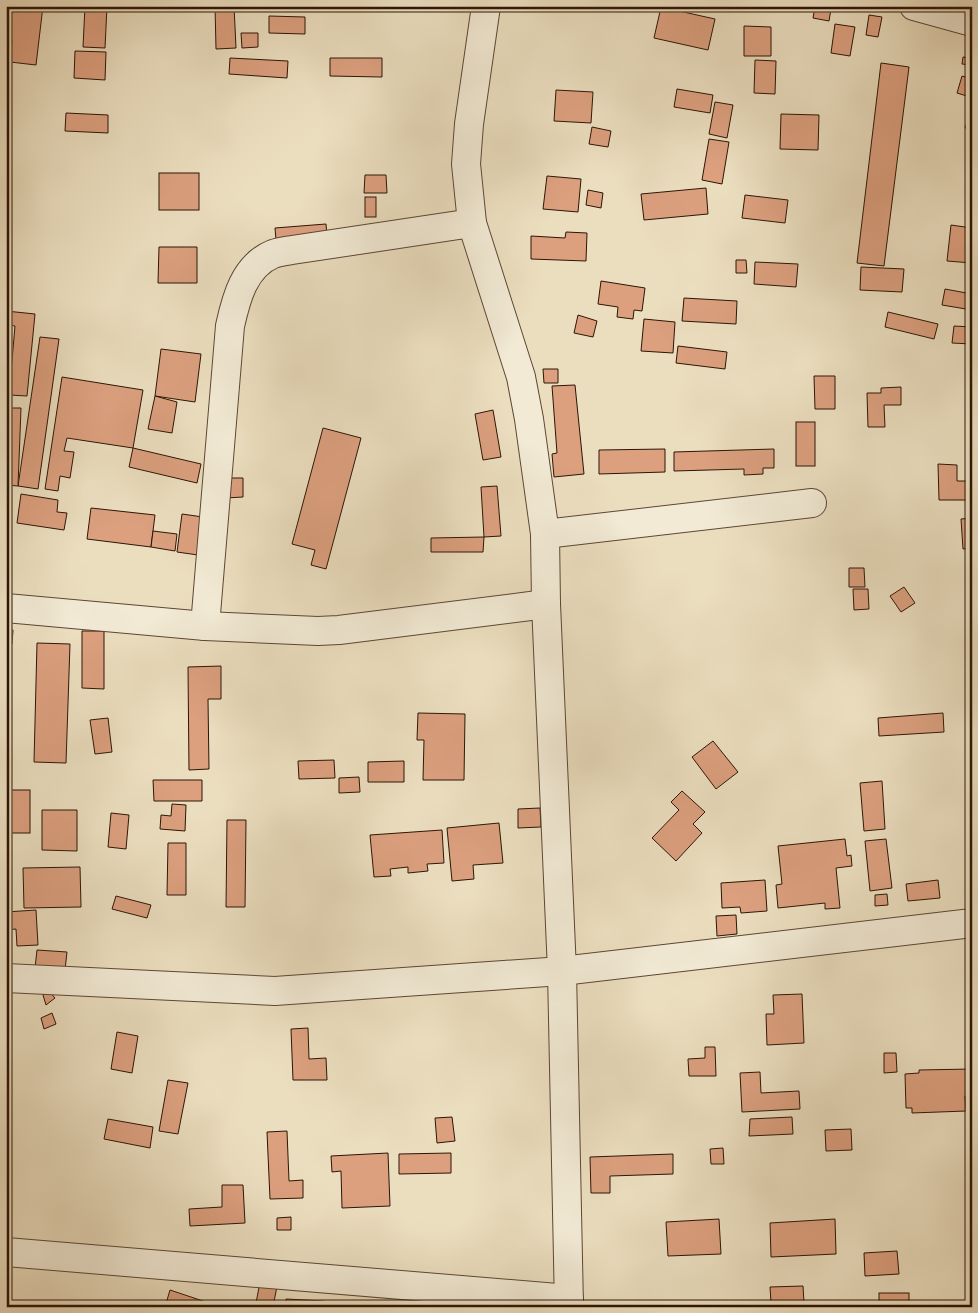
<svg xmlns="http://www.w3.org/2000/svg" width="978" height="1313" font-family="'EB Garamond',serif">
  <style>
    .building { fill: #dca07f; stroke: #2c1506 }
    .lines { fill: none; stroke-linecap: round; stroke-linejoin: round }
    .minor-casing { stroke: #5c4734; stroke-width: 30 }
    .minor { stroke: #f2ead5; stroke-width: 28 }
  </style>
  <rect width="100%" height="100%" fill="#ebdebf"/>
  <filter id="stains"><feTurbulence type="fractalNoise" baseFrequency=".004" numOctaves="4"/><feColorMatrix values="0 0 0 0 .2 0 0 0 0 .09 0 0 0 0 .02 0 0 0 .5 -.17"/></filter>
  <radialGradient id="worn" r=".72"><stop offset=".6" stop-color="#630" stop-opacity="0"/><stop offset="1" stop-color="#630" stop-opacity=".3"/></radialGradient>
  <g class="building">
    <polygon points="6,6 43,6 36,65 10,62 12,41 6,40"/>
    <polygon points="85,6 107,6 105,48 83,47"/>
    <polygon points="215,6 234,6 236,48 216,49"/>
    <polygon points="661,7 715,19 708,50 654,38"/>
    <polygon points="815,7 831,9 829,21 813,18"/>
    <polygon points="869,15 882,17 878,37 866,35"/>
    <polygon points="269,16 305,17 305,34 269,33"/>
    <polygon points="835,24 855,27 850,56 831,53"/>
    <polygon points="744,26 771,27 771,56 744,56"/>
    <polygon points="241,33 258,33 258,47 242,48"/>
    <polygon points="75,51 106,52 105,80 74,78"/>
    <polygon points="963,57 972,58 972,65 962,64"/>
    <polygon points="230,58 288,61 287,78 229,74"/>
    <polygon points="330,58 382,58 382,77 330,76"/>
    <polygon points="755,60 776,61 775,94 754,93"/>
    <polygon points="881,63 909,67 884,266 857,263"/>
    <polygon points="962,76 972,79 970,97 957,93"/>
    <polygon points="677,89 713,95 710,113 674,107"/>
    <polygon points="556,90 593,92 591,123 554,121"/>
    <polygon points="715,102 733,105 727,138 709,134"/>
    <polygon points="972,105 972,130 965,128"/>
    <polygon points="66,113 108,115 108,133 65,131"/>
    <polygon points="781,114 819,115 818,150 780,149"/>
    <polygon points="592,127 611,131 608,147 589,144"/>
    <polygon points="709,139 729,142 722,184 702,180"/>
    <rect x="159" y="173" width="40" height="37"/>
    <polygon points="365,175 386,175 387,193 364,193"/>
    <polygon points="547,176 581,179 578,212 543,209"/>
    <polygon points="706,188 708,214 644,220 641,194"/>
    <polygon points="588,190 603,193 601,208 586,205"/>
    <polygon points="745,195 788,200 785,223 742,218"/>
    <rect x="365" y="197" width="11" height="20"/>
    <polygon points="326,224 327,236 276,240 275,228"/>
    <polygon points="951,225 972,228 972,263 947,261"/>
    <polygon points="566,232 587,233 586,261 531,259 531,236 565,238"/>
    <polygon points="159,247 197,247 197,283 158,283"/>
    <polygon points="736,260 746,260 747,273 736,273"/>
    <polygon points="755,262 798,264 796,287 754,284"/>
    <polygon points="861,267 904,269 902,292 860,290"/>
    <polygon points="601,281 645,288 642,311 634,310 633,319 617,317 618,307 598,304"/>
    <polygon points="945,289 972,294 972,310 942,305"/>
    <polygon points="684,298 737,301 736,324 682,321"/>
    <polygon points="6,311 35,314 27,396 9,395 15,326 8,325 6,345"/>
    <polygon points="888,312 938,324 934,339 885,327"/>
    <polygon points="578,315 597,321 593,337 574,333"/>
    <polygon points="644,319 675,322 673,353 641,351"/>
    <polygon points="954,326 972,327 972,344 952,343"/>
    <polygon points="40,337 59,339 38,489 18,486"/>
    <polygon points="678,346 727,352 725,369 676,363"/>
    <polygon points="161,349 201,354 195,402 155,396"/>
    <polygon points="543,369 558,369 558,383 544,383"/>
    <polygon points="814,376 835,376 835,409 815,409"/>
    <polygon points="62,377 143,390 133,448 67,438 64,451 74,452 70,478 60,476 58,491 45,489"/>
    <polygon points="575,385 584,474 554,477 552,454 557,453 552,386"/>
    <polygon points="901,387 901,405 884,405 885,427 868,427 867,393 881,393 881,388"/>
    <polygon points="155,396 177,402 172,433 148,429"/>
    <polygon points="6,408 21,408 18,486 6,485"/>
    <polygon points="493,410 501,457 483,460 475,414"/>
    <rect x="796" y="422" width="19" height="44"/>
    <polygon points="323,428 361,438 326,569 311,565 315,550 292,544"/>
    <polygon points="133,448 201,464 197,483 129,467"/>
    <polygon points="665,449 665,472 599,474 599,450"/>
    <polygon points="774,449 774,468 763,468 763,474 744,475 744,469 674,471 674,452"/>
    <polygon points="938,464 957,465 957,481 972,481 972,500 939,500"/>
    <polygon points="225,478 243,478 243,497 226,498"/>
    <polygon points="497,486 501,536 484,537 481,487"/>
    <polygon points="21,494 58,500 57,512 67,513 64,530 17,523"/>
    <polygon points="91,508 155,515 151,547 87,539"/>
    <polygon points="182,514 203,517 198,555 177,552"/>
    <polygon points="972,518 972,548 963,549 961,519"/>
    <polygon points="153,531 177,534 175,551 151,547"/>
    <polygon points="484,537 483,552 431,552 431,538"/>
    <polygon points="849,568 864,568 865,587 849,587"/>
    <polygon points="904,587 915,603 901,612 890,596"/>
    <polygon points="853,589 868,589 869,609 854,610"/>
    <polygon points="6,629 13,630 12,644 6,643"/>
    <polygon points="82,631 104,631 104,689 82,688"/>
    <polygon points="37,643 70,644 66,763 34,762"/>
    <polygon points="6,649 8,649 7,693 6,693"/>
    <polygon points="221,666 221,699 208,699 209,769 189,770 188,667"/>
    <polygon points="418,713 465,714 464,780 423,780 424,740 417,740"/>
    <polygon points="943,713 944,732 879,736 878,718"/>
    <polygon points="108,718 112,752 95,754 90,720"/>
    <polygon points="713,741 738,772 716,789 692,757"/>
    <polygon points="334,760 335,778 299,779 298,761"/>
    <polygon points="404,761 404,782 368,782 368,762"/>
    <polygon points="359,777 360,792 339,793 339,778"/>
    <polygon points="153,780 202,780 202,801 154,801"/>
    <polygon points="882,781 885,829 864,831 860,783"/>
    <rect x="6" y="790" width="24" height="43"/>
    <polygon points="682,791 705,812 693,824 702,833 676,861 652,838 679,810 671,802"/>
    <polygon points="172,804 186,805 185,831 160,829 161,815 171,816"/>
    <polygon points="540,808 541,827 518,828 518,809"/>
    <polygon points="42,810 77,810 77,851 42,850"/>
    <polygon points="111,813 129,815 126,849 108,847"/>
    <polygon points="227,820 246,820 245,907 226,907"/>
    <polygon points="499,823 503,863 473,865 474,879 452,881 447,828"/>
    <polygon points="969,823 972,823 972,859 970,859"/>
    <polygon points="442,830 444,863 427,864 428,871 408,873 408,867 390,869 391,876 374,877 370,835"/>
    <polygon points="845,839 847,856 851,855 852,866 836,868 840,908 825,909 825,903 778,908 776,885 782,884 778,846"/>
    <polygon points="886,839 892,888 870,891 865,841"/>
    <polygon points="168,843 186,843 186,895 167,895"/>
    <polygon points="80,867 81,907 24,908 23,868"/>
    <polygon points="765,880 767,911 741,913 740,907 722,908 721,883"/>
    <polygon points="938,880 940,898 908,901 906,884"/>
    <polygon points="887,894 888,905 875,906 875,895"/>
    <polygon points="116,896 151,905 147,918 112,909"/>
    <polygon points="36,910 38,945 17,946 16,929 6,930 6,912"/>
    <polygon points="736,915 737,934 717,936 716,916"/>
    <polygon points="37,950 67,952 65,970 35,968"/>
    <polygon points="48,990 55,998 46,1005 43,995"/>
    <polygon points="802,994 804,1043 767,1045 766,1014 774,1014 773,995"/>
    <polygon points="52,1013 56,1024 44,1029 41,1018"/>
    <polygon points="308,1028 309,1059 326,1058 327,1080 293,1080 291,1029"/>
    <polygon points="117,1032 138,1036 132,1073 111,1069"/>
    <polygon points="705,1047 715,1047 716,1076 689,1076 688,1059 705,1058"/>
    <polygon points="884,1053 896,1053 897,1072 884,1073"/>
    <polygon points="972,1069 972,1096 965,1096 966,1111 912,1113 912,1108 906,1108 905,1074 919,1073 919,1070"/>
    <polygon points="760,1072 761,1093 799,1091 800,1109 742,1112 740,1073"/>
    <polygon points="168,1080 188,1083 178,1134 159,1131"/>
    <polygon points="452,1117 455,1141 437,1143 435,1118"/>
    <polygon points="792,1117 793,1134 749,1136 750,1119"/>
    <polygon points="108,1119 153,1127 150,1148 104,1139"/>
    <polygon points="851,1129 852,1150 826,1151 825,1130"/>
    <polygon points="287,1131 289,1181 303,1180 303,1198 270,1199 267,1132"/>
    <polygon points="723,1148 724,1164 711,1164 710,1149"/>
    <polygon points="388,1153 390,1206 342,1208 341,1171 332,1172 331,1156"/>
    <polygon points="451,1153 451,1173 399,1174 399,1154"/>
    <polygon points="673,1154 673,1174 610,1176 610,1193 591,1193 590,1157"/>
    <polygon points="222,1185 243,1185 245,1223 190,1226 189,1209 222,1207"/>
    <polygon points="291,1217 291,1230 277,1230 277,1218"/>
    <polygon points="719,1219 721,1254 668,1256 666,1222"/>
    <polygon points="835,1219 836,1254 771,1257 770,1223"/>
    <polygon points="897,1251 899,1274 865,1276 864,1253"/>
    <polygon points="261,1277 278,1281 273,1307 256,1303"/>
    <polygon points="803,1286 804,1303 771,1303 770,1287"/>
    <polygon points="170,1290 206,1302 205,1307 165,1307"/>
    <rect x="879" y="1293" width="30" height="14"/>
    <polygon points="286,1299 324,1301 324,1307 286,1307"/>
  </g>
  <g class="lines">
    <g class="minor-casing">
      <g id="minor">
        <polyline points="486,6 469,124 466,164 472,223 521,377 529,419 545,534 546,604 562,971 569,1307"/>
        <polyline points="914,6 972,22"/>
        <polyline points="545,534 812,503"/>
        <polyline points="6,608 205,626 318,631 339,630 546,604"/>
        <path d="M205,626L230,326C236,299 244,266 273,254C279,252 286,251 292,250L472,223"/>
        <polyline points="6,978 275,991 332,987 562,971 972,923"/>
        <polyline points="6,1252 569,1299"/>
      </g>
    </g>
    <use href="#minor" class="minor"/>
  </g>
  <rect width="978" height="1313" fill="none" stroke="#ebdebf" stroke-width="25"/>
  <rect x="8" y="8" width="963" height="1298" fill="none" stroke="#2c1506" stroke-width="2.5"/>
  <rect x="12" y="12" width="953" height="1288" fill="none" stroke="#2c1506"/>
  <rect width="100%" height="100%" filter="url(#stains)"/>
  <rect width="100%" height="100%" fill="url(#worn)"/>
</svg>
